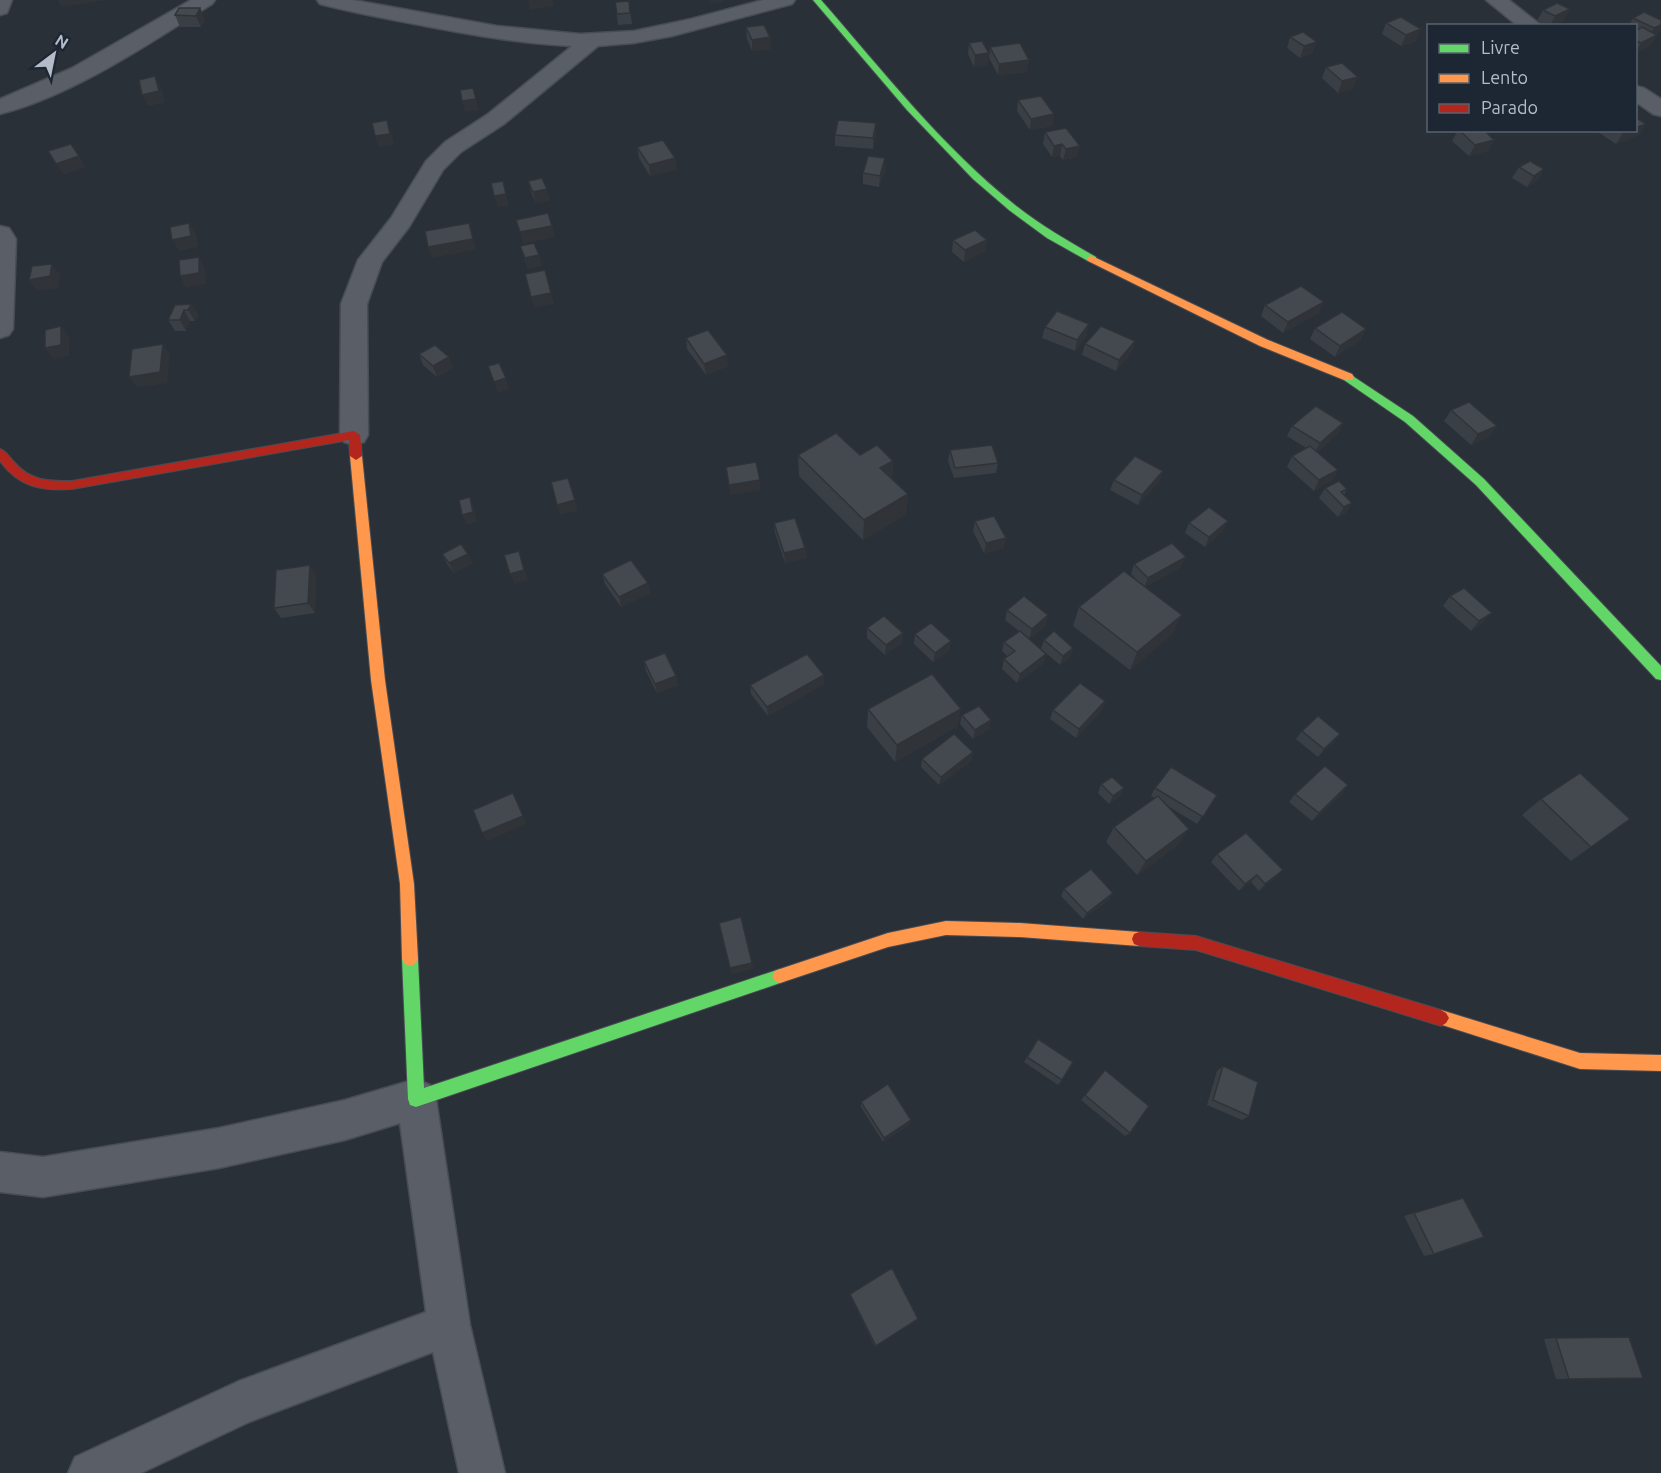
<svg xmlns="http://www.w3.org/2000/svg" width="1661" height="1473" font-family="Ubuntu,sans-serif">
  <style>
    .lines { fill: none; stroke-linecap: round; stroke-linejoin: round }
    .street-casing { stroke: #484c53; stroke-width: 3 }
    .fast-casing { stroke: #484c53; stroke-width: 2 }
    .slow-casing { stroke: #484c53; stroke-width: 2 }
    .jam-casing { stroke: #484c53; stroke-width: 2 }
    .street { fill: #5a5e66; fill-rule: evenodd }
    .fast { fill: #63d668; fill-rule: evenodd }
    .slow { fill: #ff974d; fill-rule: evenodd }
    .jam { fill: #b3261e; fill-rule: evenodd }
    .wall { fill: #3a3f45 }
    .shaded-wall { fill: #303338 }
    .building { fill: #444950; stroke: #303338; stroke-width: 1.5 }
  </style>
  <rect width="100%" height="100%" fill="#2a3038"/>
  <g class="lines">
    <g class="street-casing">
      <g id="street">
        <polygon points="0,0 12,0 7,13 0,15"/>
        <path d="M191,0H215L212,4C150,43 72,96 0,114V99L72,68Z"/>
        <path d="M317,0H353L497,26L580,34L634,31L691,19L763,0H795L792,4L672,36L634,43L598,46L504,124L461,152L443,170L409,227L382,262L367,304L368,435L364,442L354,445L344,442L340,435L341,304L358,260L391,218L426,161L445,142L488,114L572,46C522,44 473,35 425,26C389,19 354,13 320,4Z"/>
        <polygon points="1486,0 1509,0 1542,26 1518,26"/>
        <polygon points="1636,86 1644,88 1661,99 1661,116 1653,114 1636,102"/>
        <polygon points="0,226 9,228 16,239 13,329 9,335 0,338"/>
        <polygon points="416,1079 430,1085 436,1099 470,1325 505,1473 459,1473 433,1352 249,1422 141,1473 68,1473 75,1457 239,1381 426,1312 400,1123 345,1140 219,1168 43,1197 0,1192 0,1152 43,1157 219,1128 345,1100"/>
      </g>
    </g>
    <g class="fast-casing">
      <g id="fast">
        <path d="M813,0H821C883,71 941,146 1015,205C1040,225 1068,241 1096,257V261H1088L1047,238L1009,210L973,179L907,110Z"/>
        <polygon points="1348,373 1413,416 1484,479 1661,666 1661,680 1656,679 1476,485 1405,422 1344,380 1344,374"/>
        <polygon points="410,952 415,954 418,959 424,1088 780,969 785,971 788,976 785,981 780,983 416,1107 410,1105 408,1099 402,959 405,954"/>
      </g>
    </g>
    <g class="slow-casing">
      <g id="slow">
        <polygon points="1092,256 1268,340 1352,374 1354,377 1352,380 1344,380 1260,346 1088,261 1088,257"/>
        <polygon points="356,452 362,456 385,680 414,884 418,959 415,964 410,966 405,964 402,959 400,884 371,680 350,456"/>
        <polygon points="946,921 1020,923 1139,932 1144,934 1146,939 1144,944 1139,946 1020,937 946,935 888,947 780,983 775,981 772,976 775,971 780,969 888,933"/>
        <polygon points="1441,1010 1580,1053 1661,1055 1661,1071 1580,1069 1436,1023 1433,1018 1436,1013"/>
      </g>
    </g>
    <g class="jam-casing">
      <g id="jam">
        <path d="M354,431L360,435L362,456L356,460L350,456L349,440L72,489C41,491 19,487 0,461V449C6,451 9,457 14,462C30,481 48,481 72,481Z"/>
        <polygon points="1139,932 1196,936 1441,1010 1446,1013 1449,1018 1446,1023 1441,1026 1196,950 1139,946 1134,944 1132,939 1134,934"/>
      </g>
    </g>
    <use href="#street" class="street"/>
    <use href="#fast" class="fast"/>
    <use href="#slow" class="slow"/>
    <use href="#jam" class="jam"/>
  </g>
  <g class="wall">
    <polygon points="629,1 632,24 618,25 615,2"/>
    <polygon points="200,8 205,19 201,27 180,27 175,15"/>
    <polygon points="1570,9 1563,21 1554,26 1545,26 1537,21 1543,10"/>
    <polygon points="1644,12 1658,34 1657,35 1650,46 1635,53 1635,26 1629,26 1633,18"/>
    <polygon points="1386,23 1416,41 1401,46 1382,34"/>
    <polygon points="746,27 771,49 752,51 747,39"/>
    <polygon points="1290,37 1313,53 1300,58 1287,48"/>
    <polygon points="969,43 988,65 974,67 968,54"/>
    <polygon points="990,47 1027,72 998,75 989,58"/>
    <polygon points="1326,67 1353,89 1338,93 1322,78"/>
    <polygon points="1018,100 1054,114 1052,126 1030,130 1017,111"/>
    <polygon points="1646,124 1639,135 1616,144 1598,132 1599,130 1635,130"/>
    <polygon points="1066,128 1077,157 1063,160 1060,156 1052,157 1043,144 1045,132"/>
    <polygon points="1458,130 1484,130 1494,140 1488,151 1469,156 1452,141"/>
    <polygon points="876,134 873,149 835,146 835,135"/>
    <polygon points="637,147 677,169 650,176 639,158"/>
    <polygon points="1519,167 1544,169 1538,180 1527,187 1512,178"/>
    <polygon points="885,170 879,187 863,184 863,173"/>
    <polygon points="528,181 550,200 536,203 531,192"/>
    <polygon points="953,240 987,240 985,251 964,262 952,252"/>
    <polygon points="520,246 539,255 542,266 528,269"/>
    <polygon points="191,304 198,315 195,321 190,321 186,331 175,331 168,320"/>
    <polygon points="1265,305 1319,313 1283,333 1261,316"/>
    <polygon points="1045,327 1087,335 1075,351 1042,338"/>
    <polygon points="1315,328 1361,340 1335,357 1310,339"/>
    <polygon points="686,338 728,366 706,375 687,349"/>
    <polygon points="1085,344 1132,352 1116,371 1082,355"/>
    <polygon points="419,354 453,368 437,377 423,365"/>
    <polygon points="1451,410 1497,426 1489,436 1471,445 1444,421"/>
    <polygon points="1343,423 1338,433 1317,452 1338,470 1332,480 1314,491 1287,467 1292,456 1306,448 1287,436 1292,426"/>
    <polygon points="950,450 998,463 996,473 954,478 948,461"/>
    <polygon points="798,455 860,455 893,461 892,479 908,494 906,514 863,540 799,476"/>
    <polygon points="1163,471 1159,482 1138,505 1110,490 1114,480"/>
    <polygon points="1325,488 1347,489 1344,495 1352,503 1346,513 1338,517 1319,498"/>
    <polygon points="975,521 1004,548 984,553 973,531"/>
    <polygon points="774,523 805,548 806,558 785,563 775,533"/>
    <polygon points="1189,523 1223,531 1205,547 1185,533"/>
    <polygon points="442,554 468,554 472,563 454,573 447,564"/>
    <polygon points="1134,564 1181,567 1145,587 1173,633 1130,670 1073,626 1079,607 1139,582 1131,574"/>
    <polygon points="316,574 315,613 281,618 274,608"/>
    <polygon points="602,574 648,583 650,593 621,607 605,584"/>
    <polygon points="1450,596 1484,622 1471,631 1443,606"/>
    <polygon points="1007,610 1046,625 1029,639 1046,654 1044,663 1017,683 1002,669 1004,659 1008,657 1002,651 1004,642 1019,631 1005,620"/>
    <polygon points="867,628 903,633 902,643 885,655 867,638"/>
    <polygon points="915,634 951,641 949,650 933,662 914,644"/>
    <polygon points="1044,640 1073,648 1070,657 1060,665 1041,649"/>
    <polygon points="644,661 678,685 657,693 646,671"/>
    <polygon points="824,684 768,716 751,694 750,685"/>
    <polygon points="1105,701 1102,710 1076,738 1050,719 1053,710"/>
    <polygon points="868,709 958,726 895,762 867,727"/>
    <polygon points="962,715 991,720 989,729 973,739 960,724"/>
    <polygon points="1302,731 1334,742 1318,757 1296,739"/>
    <polygon points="973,752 971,761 939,785 921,767 922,759"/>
    <polygon points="1101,784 1124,788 1120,796 1109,804 1098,793"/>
    <polygon points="1348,785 1342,794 1312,821 1289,802 1295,794"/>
    <polygon points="1155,788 1217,795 1197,824 1166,805 1179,844 1137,875 1106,842 1114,827 1155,798 1151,796"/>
    <polygon points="1541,799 1630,819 1571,861 1522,815"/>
    <polygon points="1217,854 1276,877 1259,891 1251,882 1239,891 1211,862"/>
    <polygon points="1064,889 1113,893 1109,900 1083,919 1061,896"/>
    <polygon points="1038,1039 1062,1080 1058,1085 1024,1062"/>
    <polygon points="1223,1066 1249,1116 1242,1120 1207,1105 1217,1071"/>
    <polygon points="1105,1070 1130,1133 1125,1136 1081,1100"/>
    <polygon points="861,1102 910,1124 883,1142 861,1107"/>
    <polygon points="1463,1198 1434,1254 1424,1256 1404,1216"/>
    <polygon points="850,1294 918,1319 875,1347 850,1295"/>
    <polygon points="1556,1338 1643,1378 1556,1379 1544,1339"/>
  </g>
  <g class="shaded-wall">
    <polygon points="58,0 109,0 61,7"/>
    <polygon points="528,0 553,0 554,6 530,10"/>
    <polygon points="710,0 723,0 723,2 711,3"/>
    <polygon points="200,8 205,19 201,27 196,16"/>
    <polygon points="1570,9 1563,21 1554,26 1550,26 1555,16"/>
    <polygon points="1661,25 1661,29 1658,34 1652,37 1657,35 1650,46 1635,53 1641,43 1647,39 1654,28"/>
    <polygon points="1421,29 1416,41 1401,46 1406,35"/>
    <polygon points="770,37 771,49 752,51 752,40"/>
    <polygon points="1317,42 1313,53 1300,58 1304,46"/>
    <polygon points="989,53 988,65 974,67 975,55"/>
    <polygon points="1029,60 1027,72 998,75 999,64"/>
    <polygon points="155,76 161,87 165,103 148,106 142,95"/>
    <polygon points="1358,77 1353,89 1338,93 1342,81"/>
    <polygon points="473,88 479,110 465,112 462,101"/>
    <polygon points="1054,114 1052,126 1030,130 1031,119"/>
    <polygon points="387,120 391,132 394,145 379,148 375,136"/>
    <polygon points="876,123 876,134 873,149 873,138"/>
    <polygon points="1646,124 1639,135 1616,144 1623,133 1630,130 1635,130 1635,128"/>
    <polygon points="1494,140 1488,151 1469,156 1475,145"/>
    <polygon points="1062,144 1060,156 1052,157 1054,146"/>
    <polygon points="1080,146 1077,157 1063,160 1066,149"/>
    <polygon points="79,156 86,167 63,175 56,164"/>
    <polygon points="675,158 677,169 650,176 649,165"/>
    <polygon points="885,158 885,170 879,187 880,176"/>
    <polygon points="1544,169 1538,180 1527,187 1534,176"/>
    <polygon points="503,181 509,206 498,207 494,196"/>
    <polygon points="547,189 550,200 536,203 533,192"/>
    <polygon points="189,223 196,234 198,247 179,251 172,240"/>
    <polygon points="469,223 476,250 432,258 428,247"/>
    <polygon points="552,226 555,237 523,244 520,232"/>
    <polygon points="987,240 985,251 964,262 965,250"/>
    <polygon points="539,255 542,266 528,269 525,258"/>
    <polygon points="199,257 205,268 206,284 186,288 180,276"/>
    <polygon points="52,264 60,275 58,288 37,291 29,280"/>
    <polygon points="551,293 554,304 534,308 531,297"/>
    <polygon points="1324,302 1319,313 1283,333 1288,322"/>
    <polygon points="191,304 198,315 195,321 188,310"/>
    <polygon points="184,310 190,321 186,331 180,320"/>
    <polygon points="1089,324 1087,335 1075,351 1077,340"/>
    <polygon points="61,326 69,337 69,356 53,359 45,348"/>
    <polygon points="1366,329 1361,340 1335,357 1340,346"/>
    <polygon points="1135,341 1132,352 1116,371 1119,360"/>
    <polygon points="163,344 170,355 167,383 137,388 129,377"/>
    <polygon points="727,355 728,366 706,375 704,364"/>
    <polygon points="449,357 453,368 437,377 433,366"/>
    <polygon points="506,378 509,389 498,393 494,382"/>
    <polygon points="1343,423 1338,433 1314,454 1320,443"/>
    <polygon points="1497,426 1489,436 1471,445 1478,434"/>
    <polygon points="893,461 892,481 880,468"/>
    <polygon points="1338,470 1332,480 1314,491 1319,480"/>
    <polygon points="1163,471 1159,482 1138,505 1142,495"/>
    <polygon points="760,480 761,490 730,495 729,485"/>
    <polygon points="908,494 906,514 863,540 864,520"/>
    <polygon points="470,497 474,507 477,522 467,525 462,515"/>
    <polygon points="575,500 578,511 560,515 557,505"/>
    <polygon points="1352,503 1346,513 1338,517 1344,507"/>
    <polygon points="1228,521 1223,531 1205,547 1209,537"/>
    <polygon points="1006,538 1004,548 984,553 986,543"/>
    <polygon points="805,548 806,558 785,563 784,553"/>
    <polygon points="519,551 528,580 514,584 510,574"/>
    <polygon points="468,554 472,563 454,573 449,563"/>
    <polygon points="1186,557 1181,567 1144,588 1148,578"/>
    <polygon points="310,565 316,574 315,613 308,603"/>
    <polygon points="648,583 650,593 621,607 619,597"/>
    <polygon points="1492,613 1484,622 1471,631 1479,621"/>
    <polygon points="1048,615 1046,625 1029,639 1032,629"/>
    <polygon points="1182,615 1173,633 1130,670 1137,652"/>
    <polygon points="903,633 902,643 885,655 886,645"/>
    <polygon points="951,641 949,650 933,662 935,653"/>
    <polygon points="1073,648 1070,657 1060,665 1063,656"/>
    <polygon points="1046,654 1044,663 1017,683 1020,674"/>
    <polygon points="824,675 824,684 768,716 767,707"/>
    <polygon points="676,676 678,685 657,693 655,684"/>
    <polygon points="1105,701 1102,710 1076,738 1079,729"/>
    <polygon points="961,709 958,726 895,762 897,745"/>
    <polygon points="991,720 989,729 973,739 975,730"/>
    <polygon points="1340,734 1334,742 1318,757 1324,749"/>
    <polygon points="973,752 971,761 939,785 941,777"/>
    <polygon points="1348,785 1342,794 1312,821 1319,813"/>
    <polygon points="1124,788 1120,796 1109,804 1113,796"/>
    <polygon points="513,793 527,824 487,841 482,833"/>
    <polygon points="1189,829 1179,844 1137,875 1146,861"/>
    <polygon points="1283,870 1276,877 1259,891 1265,884"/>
    <polygon points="1257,875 1251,882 1239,891 1245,884"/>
    <polygon points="1113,893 1109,900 1083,919 1087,913"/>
    <polygon points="752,963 754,969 731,974 730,968"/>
    <polygon points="911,1120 910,1124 883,1142 884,1138"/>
  </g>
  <g class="building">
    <polygon points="629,1 630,13 617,14 615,2"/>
    <polygon points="1557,3 1570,9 1555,16 1543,10"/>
    <polygon points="179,8 200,8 196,16 175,15"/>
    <polygon points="1644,12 1661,20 1661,25 1654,28 1633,18"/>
    <polygon points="1401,17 1421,29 1406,35 1386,23"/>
    <polygon points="764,25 770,37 752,40 746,27"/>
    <polygon points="1642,27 1657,35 1641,43 1635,40 1635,31"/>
    <polygon points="1303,32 1317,42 1304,46 1290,37"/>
    <polygon points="982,41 989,53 975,55 969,43"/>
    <polygon points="1020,43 1029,60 999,64 990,47"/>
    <polygon points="1342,63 1358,77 1342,81 1326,67"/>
    <polygon points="155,76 159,91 142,95 139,80"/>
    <polygon points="473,88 476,99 462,101 460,90"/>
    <polygon points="1041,96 1054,114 1031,119 1018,100"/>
    <polygon points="1635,117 1646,124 1635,128"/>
    <polygon points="387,120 390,134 375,136 372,123"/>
    <polygon points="838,120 876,123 873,138 835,135"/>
    <polygon points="1066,128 1080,146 1066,149 1062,144 1054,146 1045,132"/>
    <polygon points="1459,130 1484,130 1494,140 1475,145"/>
    <polygon points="1619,130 1630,130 1623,133"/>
    <polygon points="663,140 675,158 649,165 637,147"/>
    <polygon points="71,144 79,156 56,164 48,151"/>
    <polygon points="868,156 885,158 880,176 863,173"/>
    <polygon points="1530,161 1544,169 1534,176 1519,167"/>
    <polygon points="542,178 547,189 533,192 528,181"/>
    <polygon points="503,181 506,194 494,196 491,183"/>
    <polygon points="548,213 552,226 520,232 516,220"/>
    <polygon points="189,223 191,236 172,240 170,227"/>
    <polygon points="469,223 473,239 428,247 425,231"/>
    <polygon points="975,230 987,240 965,250 953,240"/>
    <polygon points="534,243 539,255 525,258 520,246"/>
    <polygon points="199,257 199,273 180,276 179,260"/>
    <polygon points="52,264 50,276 29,280 32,266"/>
    <polygon points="545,270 551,293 531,297 525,274"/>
    <polygon points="1301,286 1324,302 1288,322 1265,305"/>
    <polygon points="191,304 188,310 184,310 180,320 168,320 175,305"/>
    <polygon points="1057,311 1089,324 1077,340 1045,327"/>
    <polygon points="1342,312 1366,329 1340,346 1315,328"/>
    <polygon points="61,326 61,345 45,348 45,330"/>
    <polygon points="1101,326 1135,341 1119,360 1085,344"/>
    <polygon points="708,330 727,355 704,364 686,338"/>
    <polygon points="163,344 160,372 129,377 132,349"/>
    <polygon points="435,345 449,357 433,366 419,354"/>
    <polygon points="499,363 506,378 494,382 488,366"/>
    <polygon points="1469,402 1497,426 1478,434 1451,410"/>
    <polygon points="1316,406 1343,423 1320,443 1292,426"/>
    <polygon points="836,433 860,455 877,445 893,461 880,468 908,494 864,520 798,455"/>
    <polygon points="992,445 998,463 955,468 950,450"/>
    <polygon points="1310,446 1338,470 1319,480 1292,456"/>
    <polygon points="1135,456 1163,471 1142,495 1114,480"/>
    <polygon points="756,462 760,480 729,485 726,467"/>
    <polygon points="568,478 575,500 557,505 551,482"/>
    <polygon points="1339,481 1347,489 1341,492 1352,503 1344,507 1325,488"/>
    <polygon points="470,497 473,512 462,515 459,500"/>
    <polygon points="1209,507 1228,521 1209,537 1189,523"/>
    <polygon points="994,516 1006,538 986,543 975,521"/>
    <polygon points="795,518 805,548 784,553 774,523"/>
    <polygon points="1172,543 1186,557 1148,578 1134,564"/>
    <polygon points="461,544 468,554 449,563 442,554"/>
    <polygon points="519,551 524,570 510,574 504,555"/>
    <polygon points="631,560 648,583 619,597 602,574"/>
    <polygon points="310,565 308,603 274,608 276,570"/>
    <polygon points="1124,571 1182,615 1137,652 1079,607"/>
    <polygon points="1464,588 1492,613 1479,621 1450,596"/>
    <polygon points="1024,596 1048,615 1032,629 1007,610"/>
    <polygon points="884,616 903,633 886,645 867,628"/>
    <polygon points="931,623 951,641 935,653 915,634"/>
    <polygon points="1020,631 1046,654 1020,674 1004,659 1015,651 1004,642"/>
    <polygon points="1054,631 1073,648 1063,656 1044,640"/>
    <polygon points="665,653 676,676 655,684 644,661"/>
    <polygon points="807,654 824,675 767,707 750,685"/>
    <polygon points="932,674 961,709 897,745 868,709"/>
    <polygon points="1080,683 1105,701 1079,729 1053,710"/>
    <polygon points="979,706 991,720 975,730 962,715"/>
    <polygon points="1318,716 1340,734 1324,749 1302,731"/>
    <polygon points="954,734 973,752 941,777 922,759"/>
    <polygon points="1325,766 1348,785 1319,813 1295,794"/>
    <polygon points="1171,767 1217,795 1203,817 1155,788"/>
    <polygon points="1580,773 1630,819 1591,847 1541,799"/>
    <polygon points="1112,777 1124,788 1113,796 1101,784"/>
    <polygon points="513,793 523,816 482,833 473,810"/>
    <polygon points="1158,796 1189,829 1146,861 1114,827"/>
    <polygon points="1246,833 1283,870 1265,884 1257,875 1245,884 1217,854"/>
    <polygon points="1091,869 1113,893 1087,913 1064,889"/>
    <polygon points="741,917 752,963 730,968 719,923"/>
    <polygon points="1038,1039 1073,1062 1062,1080 1027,1057"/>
    <polygon points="1223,1066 1258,1082 1249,1116 1213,1100"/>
    <polygon points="1105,1070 1149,1106 1130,1133 1085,1095"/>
    <polygon points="888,1084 911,1120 884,1138 861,1102"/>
    <polygon points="1463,1198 1484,1237 1434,1254 1414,1213"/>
    <polygon points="892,1268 918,1319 876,1346 850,1294"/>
    <polygon points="1629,1337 1643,1378 1569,1379 1556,1338"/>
  </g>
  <rect x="1427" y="24" width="210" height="108" fill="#1d2633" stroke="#59626f" stroke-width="1.5"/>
  <rect x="1439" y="44" width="30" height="9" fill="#63d668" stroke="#59626f" stroke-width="1.5"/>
  <text x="1481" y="54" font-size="18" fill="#b4bcc9">Livre</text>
  <rect x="1439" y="74" width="30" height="9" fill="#ff974d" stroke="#59626f" stroke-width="1.5"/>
  <text x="1481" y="84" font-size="18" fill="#b4bcc9">Lento</text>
  <rect x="1439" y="104" width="30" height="9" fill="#b3261e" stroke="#59626f" stroke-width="1.5"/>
  <text x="1481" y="114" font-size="18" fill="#b4bcc9">Parado</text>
  <g transform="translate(54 54) rotate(32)" stroke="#1d2633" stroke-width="4.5" paint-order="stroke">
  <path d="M0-4.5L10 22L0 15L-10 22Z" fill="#b4bcc9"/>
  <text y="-9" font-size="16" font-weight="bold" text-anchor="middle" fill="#b4bcc9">N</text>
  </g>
</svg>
